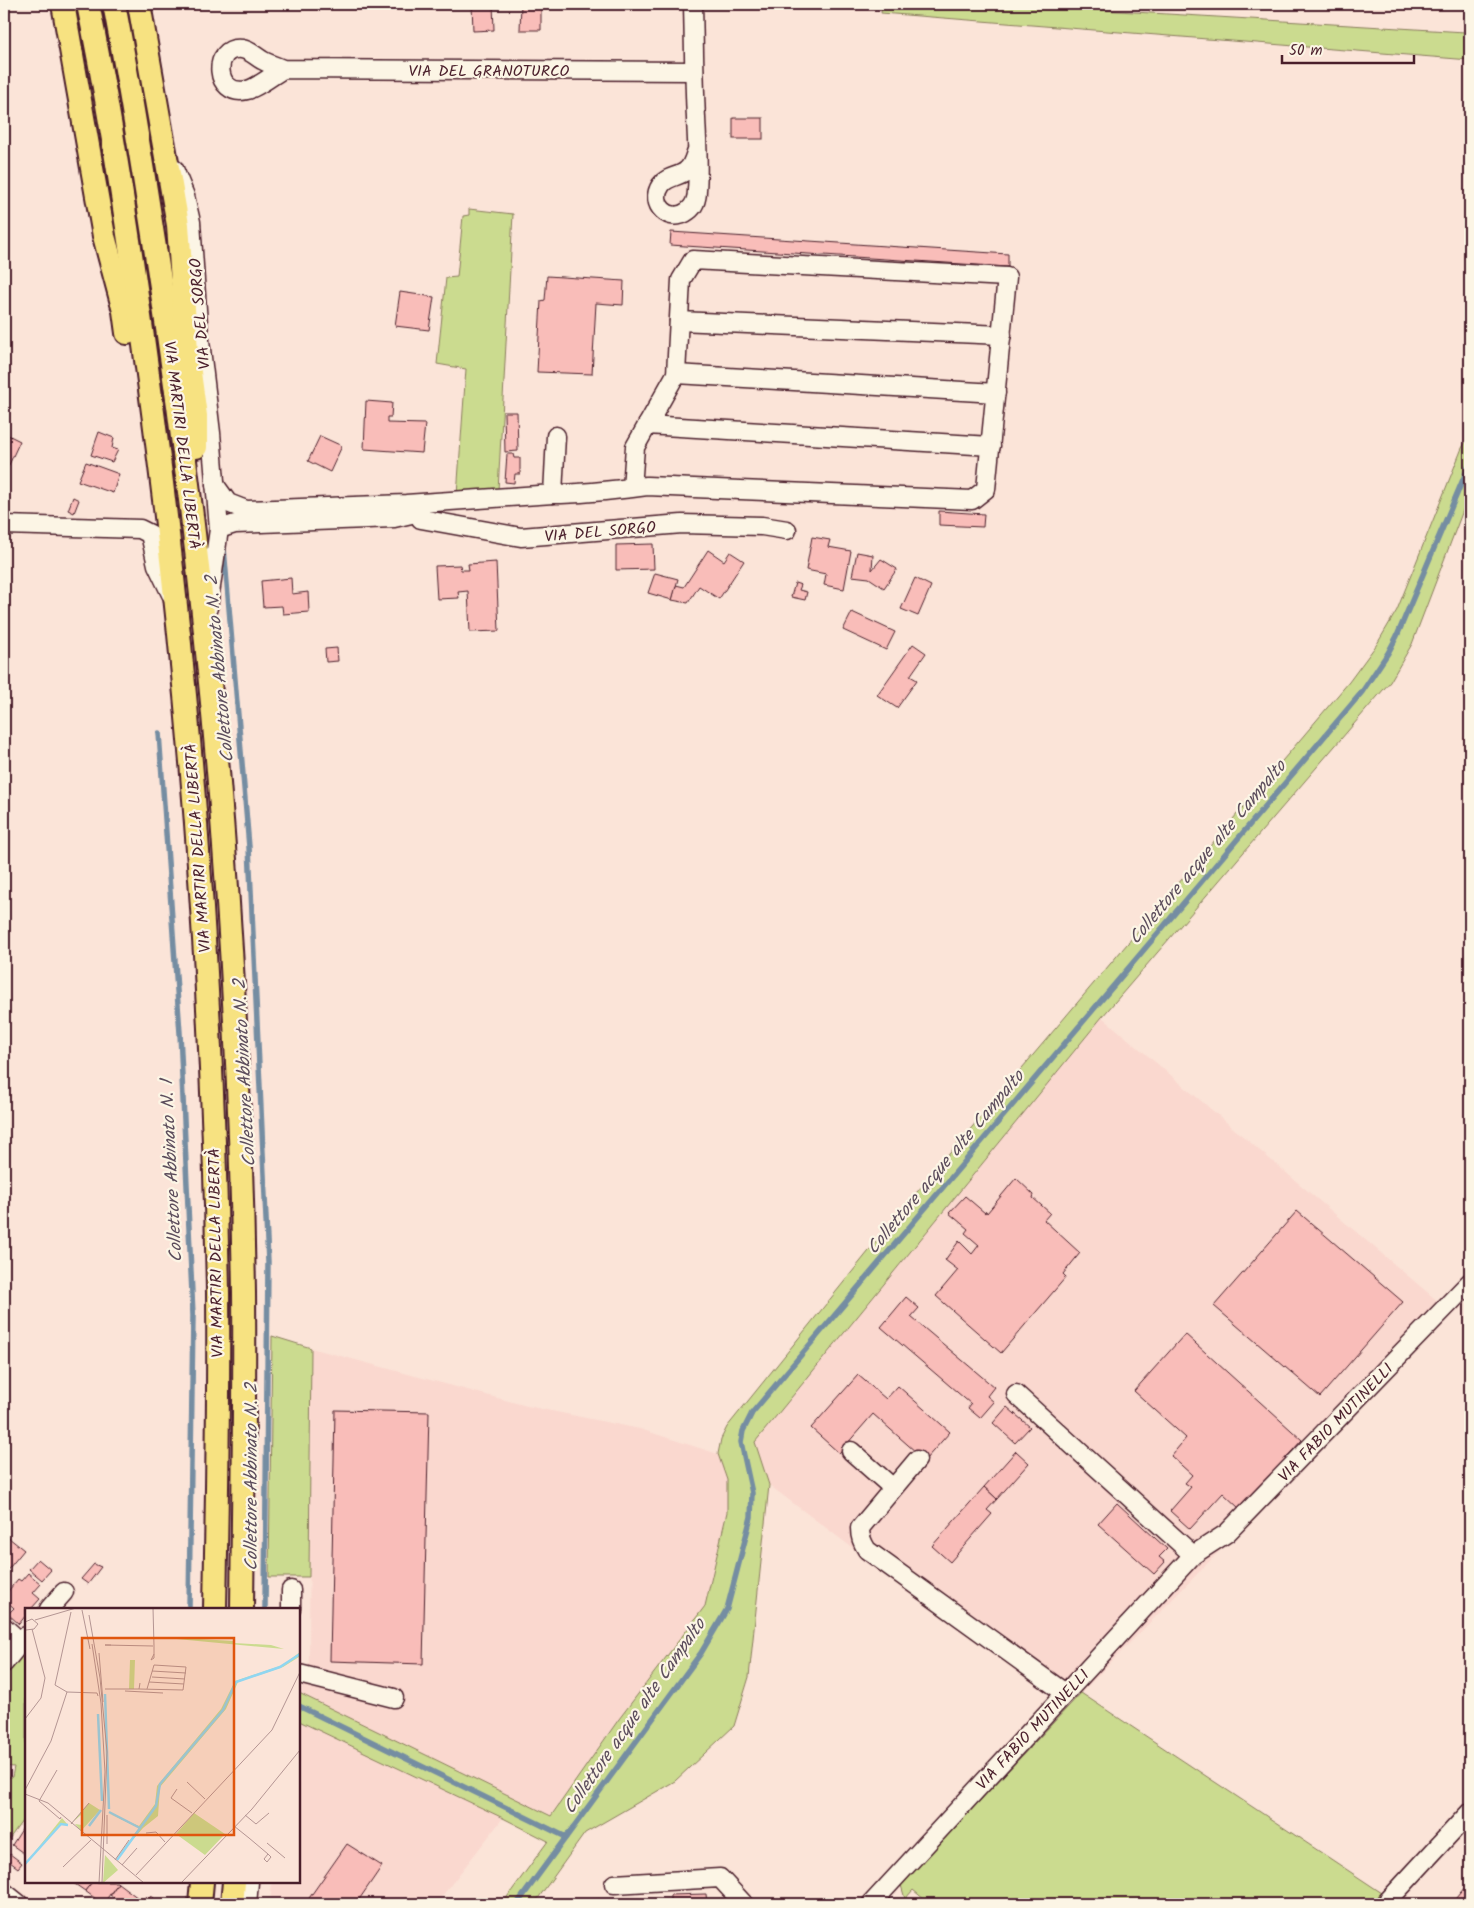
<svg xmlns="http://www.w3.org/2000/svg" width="1474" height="1908" font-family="Kalam,sans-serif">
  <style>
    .built { fill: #fad8cf }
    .green { fill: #cbdb8f; stroke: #8a7d5d }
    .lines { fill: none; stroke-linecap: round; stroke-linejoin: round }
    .stream { stroke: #748da2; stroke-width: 5.5 }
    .building { fill: #f9bdb9; stroke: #4a1f2b }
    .minor-casing { stroke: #4a1f2b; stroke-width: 21 }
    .major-casing { stroke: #4a1f2b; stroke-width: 26 }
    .minor { stroke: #fcf5e5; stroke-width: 18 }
    .major { stroke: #f7e281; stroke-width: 22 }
    .labels { text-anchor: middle; stroke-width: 4.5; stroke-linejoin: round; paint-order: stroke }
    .street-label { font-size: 16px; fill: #4a1f2b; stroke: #fcf5e5 }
    .water-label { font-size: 18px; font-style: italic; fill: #5c4d5c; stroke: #fcf5e5 }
    .inset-river { fill: none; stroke: #90d6f1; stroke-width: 2.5 }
    .inset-road { fill: none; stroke: #b49593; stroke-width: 1 }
    .view { fill: #e0560e; fill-opacity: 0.15; stroke: #e0560e; stroke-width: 2.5 }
    .inset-edge { fill: none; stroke: #4a1f2b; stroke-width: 2.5 }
  </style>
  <rect width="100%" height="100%" fill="#fbe4d8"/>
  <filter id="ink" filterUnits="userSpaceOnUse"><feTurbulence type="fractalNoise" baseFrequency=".02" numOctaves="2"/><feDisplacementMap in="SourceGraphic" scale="10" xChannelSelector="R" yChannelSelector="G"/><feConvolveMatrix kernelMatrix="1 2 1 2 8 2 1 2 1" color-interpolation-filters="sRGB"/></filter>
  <g filter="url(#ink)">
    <g class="built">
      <polygon points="1102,1017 1440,1303 1450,1315 1081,1693 1058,1677 1048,1688 874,1564 769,1485 755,1442"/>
      <polygon points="311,1348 527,1406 640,1429 718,1454 727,1480 727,1512 705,1606 619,1719 551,1816 300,1694 309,1662"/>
      <polygon points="299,1721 503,1818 436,1904 270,1904 272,1882 299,1882"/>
    </g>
    <g class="green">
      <polygon points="882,4 1002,4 1465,32 1465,49 1470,49 1470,60 881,13"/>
      <polygon points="469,209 513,214 498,491 457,495 466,369 437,364 446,278 457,277 463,216 469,215"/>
      <polygon points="1470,435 1470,492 1412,644 1390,682 1102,1017 755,1442 769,1485 749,1677 734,1726 675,1781 585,1833 534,1904 502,1904 548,1841 503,1818 299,1721 299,1693 551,1816 619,1719 705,1606 727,1512 727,1480 718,1454 721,1439 727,1427 906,1205 1349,682 1377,644 1397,610 1462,448"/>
      <polygon points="272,1336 311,1348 309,1577 269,1577"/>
      <polygon points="26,1649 26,1817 25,1817 4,1846 4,1778 12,1777 14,1767 4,1766 4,1675"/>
      <polygon points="1081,1693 1385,1895 1376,1904 930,1904 913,1890 905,1899 901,1885"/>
    </g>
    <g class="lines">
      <g class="stream">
        <polyline points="224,548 249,847 268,1262 265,1609"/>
        <polyline points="159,733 180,1033 193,1315 189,1609"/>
        <polyline points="299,1706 566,1837"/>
        <polyline points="517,1904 701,1653 727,1609 751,1517 752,1493 741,1442 743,1431 752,1413 1362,692 1388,653 1397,636 1470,463"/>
      </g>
    </g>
    <g class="building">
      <polygon points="472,4 493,4 494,30 473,31"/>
      <polygon points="521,4 541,4 541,30 520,30"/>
      <polygon points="1465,7 1470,8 1470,23 1464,23"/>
      <rect x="733" y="118" width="30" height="21"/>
      <polygon points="671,232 1008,254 1008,267 670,245"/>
      <polygon points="547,276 624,281 623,305 596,303 592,374 537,372 541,301 545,300"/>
      <polygon points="400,292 434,297 429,330 395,326"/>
      <polygon points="366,401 392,403 391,417 387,417 387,423 425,424 422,453 364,449"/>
      <polygon points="504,412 517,412 518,451 505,452"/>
      <polygon points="99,432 114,438 112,448 118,450 112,462 91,455"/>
      <polygon points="4,433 20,441 7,469 5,467 4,470"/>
      <polygon points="320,436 342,446 330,472 308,461"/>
      <polygon points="507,454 513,454 514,458 520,458 520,474 515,474 514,483 505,482"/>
      <polygon points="86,462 119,474 113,493 78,481"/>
      <polygon points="73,497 79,500 74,513 68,510"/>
      <polygon points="939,511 984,514 983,527 939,525"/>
      <polygon points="812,537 830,540 828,547 851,551 844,589 824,585 826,574 806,570"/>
      <polygon points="653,544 654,569 616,570 616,545"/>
      <polygon points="708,550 724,561 730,552 744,561 719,599 699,586 688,603 672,600 676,585 684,587"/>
      <polygon points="857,552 873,555 872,570 881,559 897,569 884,588 869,578 852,576"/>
      <polygon points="496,562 499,631 470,632 468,591 458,592 459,598 437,599 435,566 460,565 461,570 469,570 468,564"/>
      <polygon points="655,573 678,579 672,600 648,593"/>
      <polygon points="291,578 292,594 308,592 309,612 283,614 282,606 263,607 261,581"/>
      <polygon points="915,578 931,586 918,616 901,609"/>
      <polygon points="795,583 801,585 799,590 807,592 805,600 791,597"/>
      <polygon points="852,612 895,632 886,650 843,630"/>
      <polygon points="913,644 926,653 910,676 917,680 897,708 877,695"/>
      <polygon points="337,648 338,661 326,662 325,649"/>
      <polygon points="1016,1178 1034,1195 1033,1198 1050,1213 1044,1220 1080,1253 1063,1274 1066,1277 1001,1353 936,1296 958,1270 945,1260 959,1241 972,1254 979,1245 965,1233 968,1229 949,1213 965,1196 985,1213 986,1211 987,1213"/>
      <polygon points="1297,1211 1403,1302 1320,1397 1214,1306"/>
      <polygon points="906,1297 919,1308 911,1317 994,1387 987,1396 994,1402 980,1418 968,1408 971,1404 881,1327"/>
      <polygon points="1185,1334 1302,1440 1240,1509 1223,1493 1190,1529 1170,1511 1191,1487 1185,1483 1192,1475 1171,1456 1186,1438 1134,1391"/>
      <polygon points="858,1375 886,1399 898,1386 950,1432 925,1460 873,1414 839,1453 811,1428"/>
      <polygon points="1007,1407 1030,1427 1015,1443 993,1423"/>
      <polygon points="335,1410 429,1412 423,1664 330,1661"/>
      <polygon points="1016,1451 1029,1463 997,1499 984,1487"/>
      <polygon points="984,1487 997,1499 987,1510 992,1514 950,1562 932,1546"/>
      <polygon points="1117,1503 1167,1549 1159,1557 1165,1562 1154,1574 1098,1524"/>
      <polygon points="4,1534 24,1550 5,1573 4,1572"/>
      <polygon points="38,1559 51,1570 42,1580 29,1569"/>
      <polygon points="94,1564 101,1567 88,1584 81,1579"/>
      <polygon points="28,1573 41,1584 33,1593 40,1599 31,1609 26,1609 26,1615 19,1624 8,1614 14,1608 4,1599 4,1596 18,1579 21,1581"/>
      <polygon points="26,1823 26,1855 12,1845"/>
      <polygon points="347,1844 382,1866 356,1904 305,1904"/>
      <polygon points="10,1854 22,1863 18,1868 6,1859"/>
      <polygon points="1470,1881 1470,1904 1451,1904"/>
      <polygon points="72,1882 92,1882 85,1891"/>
      <polygon points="92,1882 117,1882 118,1883 103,1904 85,1891"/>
      <polygon points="118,1883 142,1901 140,1904 123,1904 110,1895"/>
      <polygon points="706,1894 707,1904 608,1904 670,1901 670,1895"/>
      <polygon points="146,1896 149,1899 151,1896 154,1898 149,1904 140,1904"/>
      <polygon points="600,1899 600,1904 564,1904 564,1901"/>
    </g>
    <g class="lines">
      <g class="minor-casing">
        <g id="minor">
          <path d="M693,4C694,42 694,80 696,118C697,142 699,167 697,190C697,198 695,206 688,211C670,225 648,204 661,185C667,176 680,177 687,170C693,165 694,157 697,150"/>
          <path d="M283,69C273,75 257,88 247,90C214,98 211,45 242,49C250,50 256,57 262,60C269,64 276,66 283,69L694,71"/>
          <polyline points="174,169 185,196 191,222 198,324 211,433 219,529 208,608"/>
          <polyline points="679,321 1002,335"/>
          <polyline points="676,374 996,393"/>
          <polyline points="647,425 991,446"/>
          <polyline points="215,485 228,503 246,510 406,504 553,494 556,436"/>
          <path d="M553,494C585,494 616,490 647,486L972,500L986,489L1007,277L693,260L681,280L676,374L635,447L632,488"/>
          <polyline points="420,512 421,519 521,537 682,524 762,526 787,530"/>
          <polyline points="4,525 140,529 150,534 157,565 171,594"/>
          <polyline points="219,529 235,524 394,518 420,512 420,509"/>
          <polyline points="1016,1394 1193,1555"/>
          <polyline points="851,1451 893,1488"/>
          <path d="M917,1460L860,1528C860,1537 862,1542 867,1550L1065,1693"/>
          <polyline points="49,1609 64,1592"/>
          <polyline points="291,1609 291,1590"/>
          <polyline points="4,1627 21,1642"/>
          <polyline points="4,1663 26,1636"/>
          <polyline points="299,1674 394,1698"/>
          <polyline points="614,1884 720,1878 744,1904"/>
          <polyline points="4,1892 19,1904"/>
          <polyline points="247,1904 249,1882"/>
          <polyline points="871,1904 1193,1555 1227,1533 1470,1282"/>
          <polyline points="1385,1904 1470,1812"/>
        </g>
      </g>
      <g class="major-casing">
        <g id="major">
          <polyline points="63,4 104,236 124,311 127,333"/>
          <path d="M88,4C116,141 136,281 154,420C192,709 213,1001 218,1293C219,1398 217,1504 215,1609"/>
          <path d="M114,4C133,102 148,201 163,300C212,628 239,961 244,1293C245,1398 243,1504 242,1609"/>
          <polyline points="139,4 178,225 187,351 196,416 196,447"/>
          <polyline points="200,1904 202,1882"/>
          <polyline points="232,1904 234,1882"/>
        </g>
      </g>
      <use href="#minor" class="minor"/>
      <use href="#major" class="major"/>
    </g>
  </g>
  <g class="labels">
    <g class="street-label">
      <text x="489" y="76">VIA DEL GRANOTURCO</text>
      <text transform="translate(199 314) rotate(-95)" y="6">VIA DEL SORGO</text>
      <text transform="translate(183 445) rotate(83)" y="6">VIA MARTIRI DELLA LIBERTÀ</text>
      <text transform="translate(600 531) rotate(-5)" y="6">VIA DEL SORGO</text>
      <text transform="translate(197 848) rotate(-94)" y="6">VIA MARTIRI DELLA LIBERTÀ</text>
      <text transform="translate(215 1253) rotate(-91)" y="6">VIA MARTIRI DELLA LIBERTÀ</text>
      <text transform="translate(1335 1422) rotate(-46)" y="6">VIA FABIO MUTINELLI</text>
      <text transform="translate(1032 1729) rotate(-47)" y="6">VIA FABIO MUTINELLI</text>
    </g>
    <g class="water-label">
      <text transform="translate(219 669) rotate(-95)" y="6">Collettore Abbinato N. 2</text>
      <text transform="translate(1207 852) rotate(-50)" y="6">Collettore acque alte Campalto</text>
      <text transform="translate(244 1073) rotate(-93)" y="6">Collettore Abbinato N. 2</text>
      <text transform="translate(945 1162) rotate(-50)" y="6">Collettore acque alte Campalto</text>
      <text transform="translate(171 1171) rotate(-93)" y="6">Collettore Abbinato N. 1</text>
      <text transform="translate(251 1477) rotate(-90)" y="6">Collettore Abbinato N. 2</text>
      <text transform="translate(634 1716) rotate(-55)" y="6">Collettore acque alte Campalto</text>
    </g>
  </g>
  <g transform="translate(25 1608)">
    <rect width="275" height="275" fill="#fbe4d8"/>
    <path d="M141,30V29L208,33L209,35L246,37L259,41ZM275,44L274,49L258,59L213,74L201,101L135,179L133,208L118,220L91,251L114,220L83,205L114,218L130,196L132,178L196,101L210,73L258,57ZM105,52H110L109,81H104ZM64,195L75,202L56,223L50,216L57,217L56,207L48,214ZM169,205L200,226L180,247L151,226ZM37,210L43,217L35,216L0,256ZM80,247L93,262L78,275Z" fill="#cbdb8f"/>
    <path class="inset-river" d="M80,86L84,201M73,106L77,193M84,204L115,220M64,218L76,202M92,252L131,198L135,176L198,102L211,74L255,59L275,46M0,256L36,216L43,217"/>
    <path class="inset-road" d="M128,0L129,38V50L126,52L129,46M57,2L65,41M46,4L30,77L42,84L72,85L73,88M64,7L75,70L82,144L77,275M10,12L51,0M0,14L7,11L13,16L9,21L1,22M67,36L76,95L80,164L74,275M86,37H80L128,38M74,45L78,94M127,63L161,65M127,69L160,71M124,74L159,76M80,81H114L115,75M114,81L158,82L161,59L129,57L122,81M100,83L138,85M0,111L16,90L20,70L7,21M32,162L14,193L35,211L36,209M162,174L180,191M152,181L146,190L167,205M0,182L26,133L42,84M0,186L23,195L119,275M82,207V236M220,207L231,216L244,205M46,216L64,195M209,218L224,230L243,246L246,249L242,254L239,251L243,246M121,225L131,224L140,234M242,235L260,250M90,252L104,232M97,257L112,240M38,259L66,232M111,267L247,122L275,64M156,275L227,201L275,142"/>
    <path class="view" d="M57,30H209V227H57Z"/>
    <rect width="275" height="275" class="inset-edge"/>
  </g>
  <rect width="1474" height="1908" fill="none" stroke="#fcf5e5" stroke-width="20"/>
  <rect x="10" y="10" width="1454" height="1888" fill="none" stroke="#4a1f2b" stroke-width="2" filter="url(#ink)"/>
  <path d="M1282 55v8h132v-8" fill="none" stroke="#4a1f2b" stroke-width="2.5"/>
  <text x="1289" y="55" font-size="15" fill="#4a1f2b" stroke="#fcf5e5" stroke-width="4" paint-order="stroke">50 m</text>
</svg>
